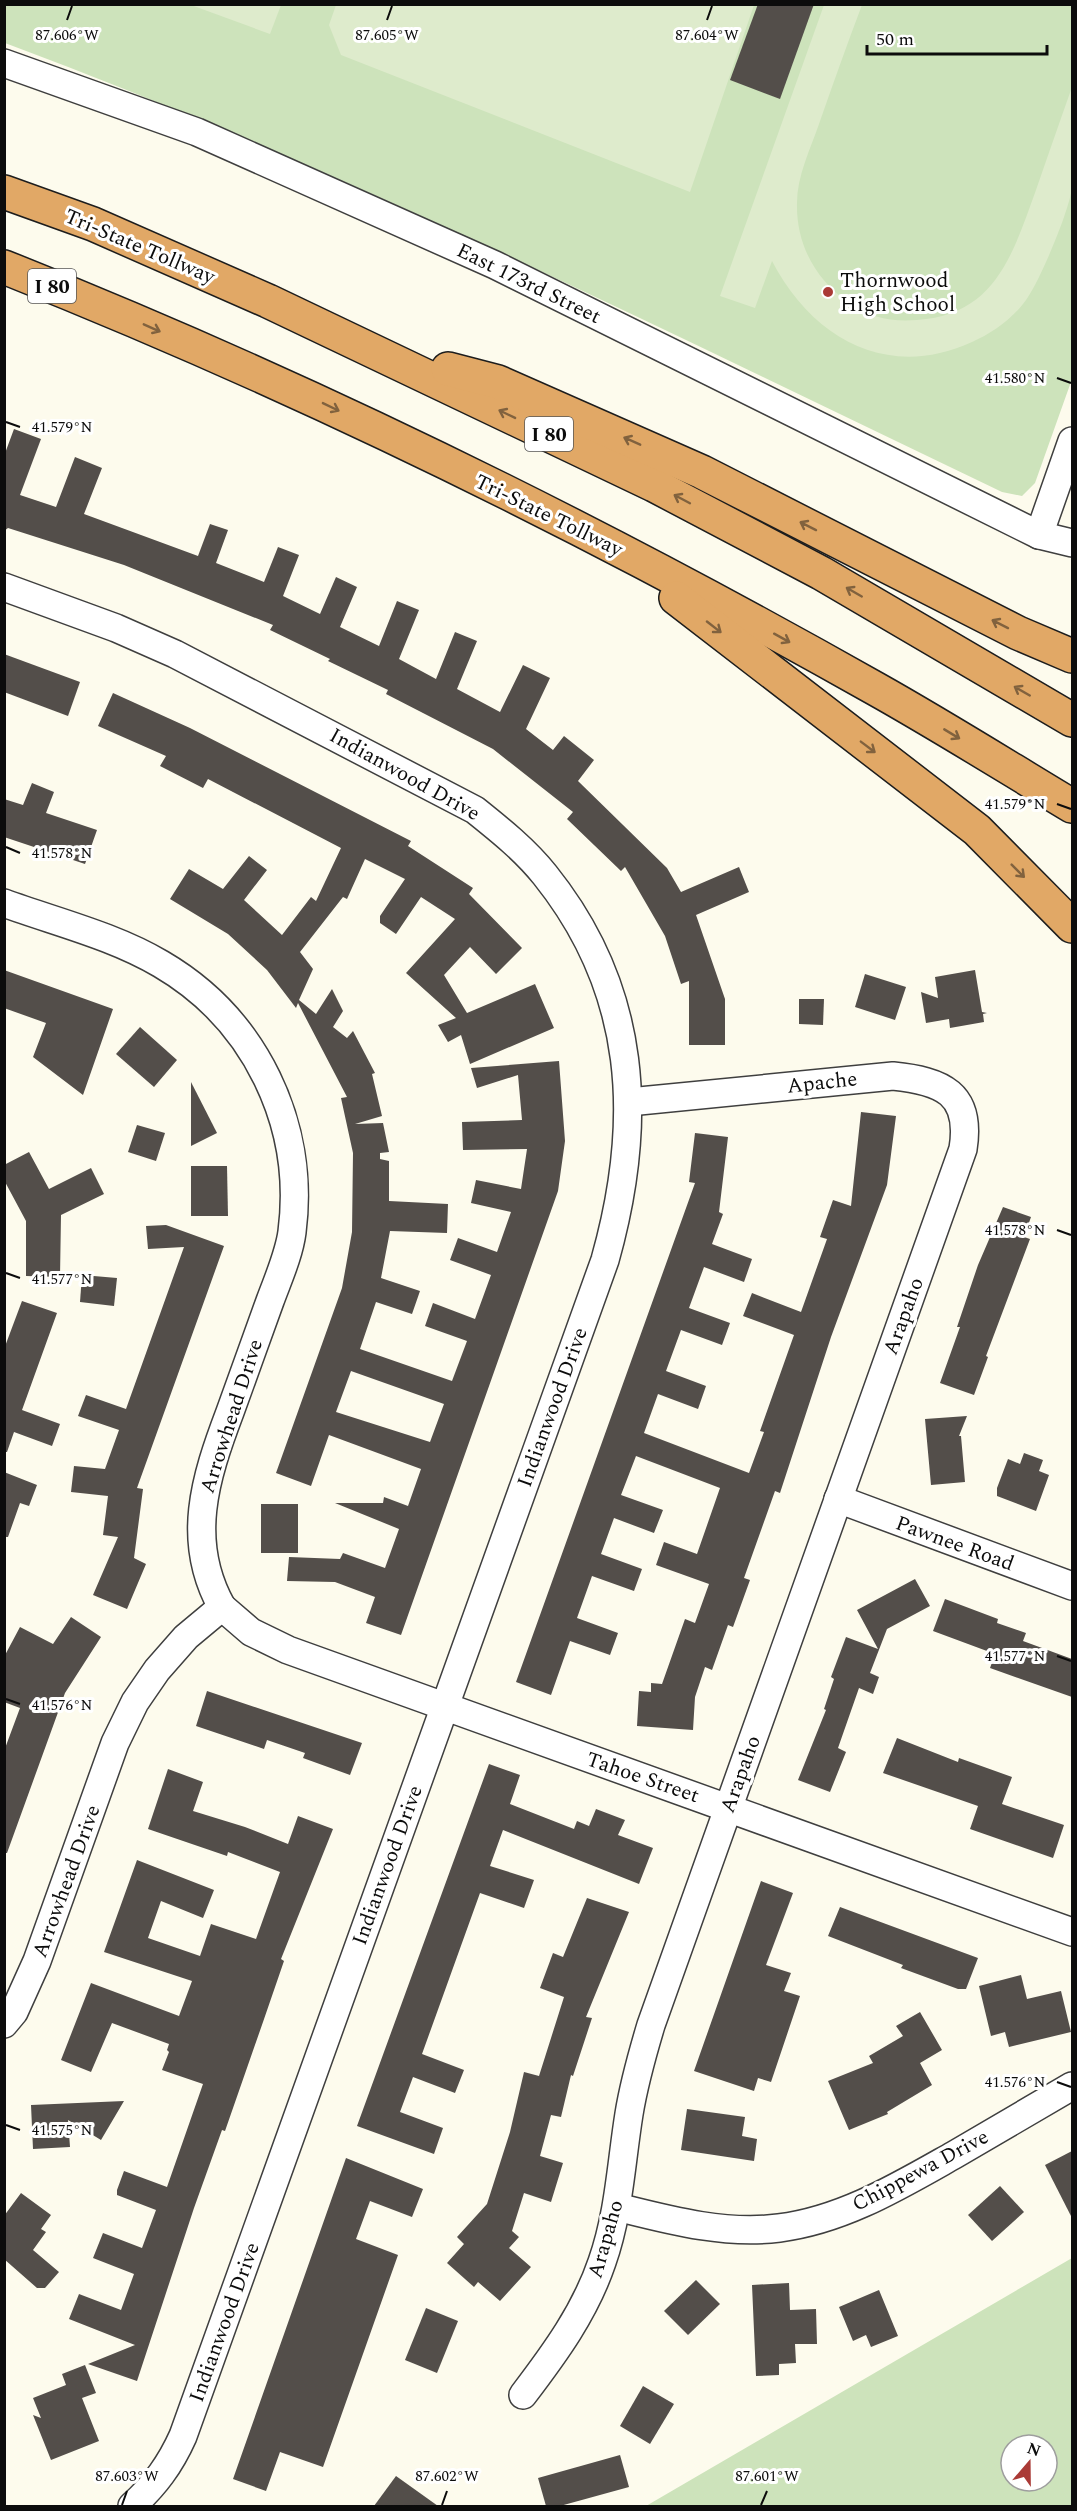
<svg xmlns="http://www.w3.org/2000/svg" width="1077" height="2511" font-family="Spectral,serif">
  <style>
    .green { fill: #cde3bb; fill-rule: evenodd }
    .pitch { fill: #deebcc }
    .building { fill: #534e4a; fill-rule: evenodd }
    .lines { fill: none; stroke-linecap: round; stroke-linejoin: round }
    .minor-casing { stroke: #3f3f3f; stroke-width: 30 }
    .motorway-casing { stroke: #1d1d1d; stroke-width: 36 }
    .minor { stroke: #fff; stroke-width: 27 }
    .motorway { stroke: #e1a866; stroke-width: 33 }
    .oneway { stroke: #81623e }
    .ticks { fill: none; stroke: #0c0c0c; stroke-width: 2 }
    .poi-dot { fill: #aa3a36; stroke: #fff; stroke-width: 2 }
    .labels { text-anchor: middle; stroke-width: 6; stroke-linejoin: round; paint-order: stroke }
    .shield { fill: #fff; stroke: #555; stroke-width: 1.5 }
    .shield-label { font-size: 20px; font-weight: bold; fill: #0c0c0c }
    .street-label { font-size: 21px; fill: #0c0c0c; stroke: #fff }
    .poi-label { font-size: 21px; fill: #0c0c0c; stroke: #fff; text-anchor: start }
    .ticks-label { font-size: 15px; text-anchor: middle; fill: #0c0c0c; stroke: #fff; stroke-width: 6; stroke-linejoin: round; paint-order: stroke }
  </style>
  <rect width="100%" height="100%" fill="#fdfbed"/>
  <g class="green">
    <path d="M4,5H1072V379L1035,483L1022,496L1002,492C673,335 347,170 5,43Z"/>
    <path d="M1072,2258V2506H646ZM1011,2445H1047V2481H1011Z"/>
  </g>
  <g class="pitch">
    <polygon points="191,5 281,5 270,34"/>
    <polygon points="336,5 336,4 754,5 690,192 341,55 329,25"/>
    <path d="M824,5H862C847,44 833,84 819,124C810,150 797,176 797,203C796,244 815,279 849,303C870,318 892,322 917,320C996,315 1013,253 1036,190C1048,155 1060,121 1072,87C1073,119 1077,155 1072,187C1070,209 1041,278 1028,297C1015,317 993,333 972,342C887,381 812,338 772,261L755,308L720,296Z"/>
  </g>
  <g class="building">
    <polygon points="758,4 814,4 780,99 730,80"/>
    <polygon points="14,429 41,439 20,495 56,507 75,457 102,468 84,514 198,556 210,524 228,530 216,563 264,582 278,547 299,555 283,596 320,614 336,577 357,587 340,627 379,646 397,601 419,610 399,659 436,679 455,632 477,641 457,689 500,712 523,665 550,678 526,729 553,750 564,736 594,760 578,781 667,868 681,892 739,867 749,892 696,915 725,999 725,1045 689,1045 689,981 681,984 665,936 625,867 621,871 567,819 573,812 493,749 386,694 388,690 328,661 330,659 270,630 273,625 124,565 8,528 4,531 4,456"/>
    <polygon points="4,654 80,682 68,716 4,692"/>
    <path d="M113,693L190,728L411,841L408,846L473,888L469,894L522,948L496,974L470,947L444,975L467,1013L535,984L554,1028L470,1064L461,1035L448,1042L438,1025L456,1018L406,973L455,919L421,897L396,934L380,923V916L405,879L365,859L347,899L343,897L300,952L313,969L299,1000L316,1014L332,989L343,1011L333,1027L347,1038L353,1031L375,1073L372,1074L382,1116L355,1124L383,1123L389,1152L380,1153V1159L389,1161V1201L448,1204L447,1233L390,1231L381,1278L420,1291L412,1314L376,1302L360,1349L452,1381L467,1341L425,1326L433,1303L475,1319L491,1275L450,1260L458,1238L497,1252L511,1212L471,1203L476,1180L521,1189L527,1149L463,1150L462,1122L522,1120L518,1075L477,1088L471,1068L559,1061L565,1141L558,1191L401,1635L366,1623L375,1597L335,1582L287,1581L289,1557L340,1559L343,1553L385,1568L399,1529L335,1503H383L384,1497L408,1506L421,1469L329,1435L311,1486L276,1473L342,1288L352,1232L353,1153L341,1098L347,1097L298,1003L296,1008L267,970L228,934L170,899L189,869L223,889L249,856L267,870L244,900L282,935L311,897L316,901L341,848L208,779L203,788L160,766L166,756L98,726ZM351,1371L444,1404L430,1442L336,1412Z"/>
    <polygon points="32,783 54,792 46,813 97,830 85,864 4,837 4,799 23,805"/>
    <polygon points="4,970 113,1009 83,1095 33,1057 46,1023 4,1008"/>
    <polygon points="975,970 982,1012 987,1013 983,1014 984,1022 950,1028 949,1019 926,1023 921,992 938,998 935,977"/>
    <polygon points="865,974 906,987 895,1020 855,1007"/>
    <polygon points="799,999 824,999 823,1025 799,1024"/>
    <polygon points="140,1027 177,1060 154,1087 116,1054"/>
    <polygon points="191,1082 217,1133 191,1146"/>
    <polygon points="861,1112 896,1116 887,1185 831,1337 780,1493 775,1491 744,1578 750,1580 733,1627 728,1625 712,1670 705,1667 695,1697 693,1730 637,1726 639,1691 651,1692 651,1683 662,1684 685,1619 695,1623 709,1584 656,1565 664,1542 697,1554 720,1488 636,1456 621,1495 663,1510 654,1533 614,1518 601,1554 642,1569 634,1591 592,1576 577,1618 618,1633 610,1655 570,1641 551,1695 516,1682 695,1183 689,1182 695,1133 728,1137 719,1212 723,1214 712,1244 752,1259 744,1282 704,1267 689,1308 730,1323 722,1345 681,1330 666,1371 706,1386 698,1409 658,1394 644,1433 749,1473 764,1432 760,1431 794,1335 743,1316 752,1293 801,1312 827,1239 820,1237 833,1200 851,1206"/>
    <polygon points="137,1125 165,1133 156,1161 128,1152"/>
    <polygon points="29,1152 49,1189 91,1168 104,1194 61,1215 60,1277 26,1276 26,1221 4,1180 4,1165"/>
    <polygon points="191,1166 227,1166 228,1216 191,1216"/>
    <polygon points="1003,1207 1031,1217 1024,1237 1030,1239 986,1356 988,1357 974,1395 940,1383 960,1327 957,1327 978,1265"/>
    <polygon points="166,1225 224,1246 137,1488 143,1489 134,1558 146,1564 127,1609 93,1595 118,1537 103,1535 108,1496 71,1492 74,1466 105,1469 119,1430 78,1416 86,1395 126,1409 184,1247 148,1249 146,1226"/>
    <polygon points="82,1275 117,1278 114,1306 80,1302"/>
    <polygon points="22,1301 57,1313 22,1410 60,1424 52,1446 14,1432 7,1452 4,1452 4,1349"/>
    <polygon points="967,1416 959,1436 961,1436 965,1482 931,1485 925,1419"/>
    <polygon points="1024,1453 1043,1460 1039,1471 1049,1475 1036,1511 997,1496 997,1488 1008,1459 1020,1464"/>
    <polygon points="4,1472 37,1485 29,1506 20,1503 8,1537 4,1537"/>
    <rect x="261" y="1504" width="37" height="49"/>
    <polygon points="915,1579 930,1606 887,1629 870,1673 879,1677 873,1694 859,1688 838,1748 846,1752 830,1792 798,1780 826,1710 824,1709 834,1679 831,1677 846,1637 878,1649 857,1610"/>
    <polygon points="945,1599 998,1619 997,1623 1026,1633 1023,1641 1072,1659 1072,1697 990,1668 995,1654 933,1631"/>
    <polygon points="71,1617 101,1637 65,1693 7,1853 4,1853 4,1751 20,1708 4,1702 4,1657 20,1627 53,1644"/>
    <polygon points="207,1691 362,1743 350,1775 303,1758 305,1753 267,1740 264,1749 196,1726"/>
    <polygon points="897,1738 958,1762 959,1758 1012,1777 1002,1804 1064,1825 1053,1858 970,1829 978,1806 883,1773"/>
    <polygon points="489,1764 520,1775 510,1804 574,1829 577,1821 589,1826 596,1809 625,1820 618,1835 653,1848 639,1884 503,1830 490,1866 534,1880 524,1908 480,1893 422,2054 464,2070 455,2093 413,2077 400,2112 443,2128 434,2154 357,2126"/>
    <polygon points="168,1769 203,1782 193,1811 245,1827 288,1844 298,1816 333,1829 281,1959 284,1961 263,2022 225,2131 222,2130 194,2208 137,2381 88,2364 135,2345 69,2319 79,2294 121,2310 134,2274 93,2258 103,2233 142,2248 156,2210 117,2195 117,2190 124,2171 167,2187 203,2084 162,2070 169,2052 167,2050 169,2044 112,2023 91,2072 61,2060 91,1983 179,2016 192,1981 104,1952 137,1860 214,1890 203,1918 161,1901 148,1938 200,1956 211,1924 256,1939 280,1872 228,1852 227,1856 148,1829"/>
    <polygon points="761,1881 793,1893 766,1965 791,1973 784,1991 800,1996 771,2082 758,2078 754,2091 694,2071"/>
    <polygon points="587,1898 629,1912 586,2017 592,2018 573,2076 571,2075 561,2117 551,2115 540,2156 563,2163 551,2202 524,2193 512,2231 519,2237 509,2248 531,2267 500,2301 478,2282 474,2287 447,2263 464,2244 457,2237 487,2204 510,2132 524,2072 539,2076 564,1997 540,1988 553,1953 563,1957"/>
    <polygon points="840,1907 978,1958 966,1989 958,1989 901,1968 903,1965 828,1936"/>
    <polygon points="1021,1975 1027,1999 1061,1991 1071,2032 1009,2047 1005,2032 991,2036 979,1986"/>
    <polygon points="920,2012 942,2050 920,2063 932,2085 887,2112 888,2114 849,2130 828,2081 873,2063 869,2056 903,2036 896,2026"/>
    <polygon points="124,2101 101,2140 68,2120 70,2147 33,2149 31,2105"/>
    <polygon points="687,2109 745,2117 742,2136 757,2139 754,2161 681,2150"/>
    <polygon points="1072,2151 1072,2218 1045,2165"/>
    <polygon points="346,2158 423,2189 412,2217 370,2201 356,2239 398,2255 323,2467 280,2452 266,2491 233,2479"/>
    <polygon points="1000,2186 1024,2212 992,2241 968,2215"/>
    <polygon points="21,2193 51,2215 41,2229 46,2232 33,2250 59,2272 45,2288 37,2288 4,2259 4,2216"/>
    <polygon points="696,2280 720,2304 688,2335 664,2311"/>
    <polygon points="789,2283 790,2310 816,2309 817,2344 795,2344 796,2363 779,2364 779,2375 756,2376 752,2285"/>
    <polygon points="879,2290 898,2336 871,2347 866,2335 853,2341 839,2307"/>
    <polygon points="426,2308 458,2321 437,2373 405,2360"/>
    <polygon points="85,2365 96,2393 82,2398 99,2441 51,2460 33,2415 41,2418 33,2398 66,2385 62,2374"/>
    <polygon points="643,2386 674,2404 650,2444 620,2426"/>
    <polygon points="620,2455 629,2487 560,2506 546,2506 538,2478"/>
    <polygon points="396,2476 438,2506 374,2506"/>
  </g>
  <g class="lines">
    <g class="minor-casing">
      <g id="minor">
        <polyline points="4,63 197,132 495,265 1039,535 1072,543"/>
        <polyline points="1039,535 1072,441"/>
        <path d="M4,587L116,628L175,654L475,810C500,830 525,850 545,875C638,991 644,1121 605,1260L183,2436C170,2465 155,2485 132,2506"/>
        <path d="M4,903C56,922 114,936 161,964C255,1019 306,1124 292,1232C289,1255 278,1279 270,1301C257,1338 243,1375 230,1412C205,1478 185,1541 222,1607L186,1637L157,1670L135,1702L115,1743L37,1961L14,2012L4,2024"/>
        <polyline points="838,1499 1072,1586"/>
        <polyline points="222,1607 251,1632 288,1650 1072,1932"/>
        <path d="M617,2207C669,2220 724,2235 779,2228C843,2220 899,2186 954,2155C994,2132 1033,2109 1072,2086"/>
        <path d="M523,2395C555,2353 585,2312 602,2262C619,2214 621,2164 629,2114C634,2083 642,2055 651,2025L963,1149C972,1093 942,1081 893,1076L629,1102"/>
      </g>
    </g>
    <g class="motorway-casing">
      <g id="motorway">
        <polyline points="4,192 93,224 268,301 654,485 821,573 1072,720"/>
        <path d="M4,267C304,386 595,530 876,689C942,726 1007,767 1072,806"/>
        <polyline points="448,369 498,382 702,472 1018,633 1072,656"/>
        <polyline points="676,598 977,830 1072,926"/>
      </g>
    </g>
    <use href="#minor" class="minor"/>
    <use href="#motorway" class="motorway"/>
  </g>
  <defs><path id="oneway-shaft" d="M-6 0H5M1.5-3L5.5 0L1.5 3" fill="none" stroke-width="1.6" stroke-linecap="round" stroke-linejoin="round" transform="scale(1.5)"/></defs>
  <g class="oneway">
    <use href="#oneway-shaft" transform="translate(152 328) rotate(24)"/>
    <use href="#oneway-shaft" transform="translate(331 407) rotate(26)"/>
    <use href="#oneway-shaft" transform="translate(507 414) rotate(-154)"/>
    <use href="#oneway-shaft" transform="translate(632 441) rotate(-156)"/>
    <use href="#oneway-shaft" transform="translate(682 499) rotate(-152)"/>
    <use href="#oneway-shaft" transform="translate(808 526) rotate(-153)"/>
    <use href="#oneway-shaft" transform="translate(854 592) rotate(-150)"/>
    <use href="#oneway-shaft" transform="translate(1000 624) rotate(-153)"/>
    <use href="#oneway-shaft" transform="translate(714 627) rotate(38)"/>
    <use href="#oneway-shaft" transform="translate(782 638) rotate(29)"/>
    <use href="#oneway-shaft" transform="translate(1022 691) rotate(-150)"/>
    <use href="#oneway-shaft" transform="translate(952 734) rotate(31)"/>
    <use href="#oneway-shaft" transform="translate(868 747) rotate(37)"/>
    <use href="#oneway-shaft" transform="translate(1018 871) rotate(45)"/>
  </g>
  <path class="ticks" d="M67,20L72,6M387,20L392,6M707,20L712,6M1057,378L1071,383M6,422L20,427M1057,804L1071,809M6,847L20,853M1057,1230L1071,1235M6,1273L20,1278M1057,1656L1071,1661M6,1699L20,1704M1057,2082L1071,2087M6,2125L20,2130M122,2505L127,2491M442,2505L447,2491M761,2505L767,2491"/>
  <circle class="poi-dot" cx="828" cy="292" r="6"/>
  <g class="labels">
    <g class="shield">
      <rect x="28" y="269" width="48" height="34" rx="4.5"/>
      <rect x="525" y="417" width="48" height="34" rx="4.5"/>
    </g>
    <g class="shield-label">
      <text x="52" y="293">I 80</text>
      <text x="549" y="441">I 80</text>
    </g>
    <g class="street-label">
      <text transform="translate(140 246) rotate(23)" y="7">Tri-State Tollway</text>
      <text transform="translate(529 283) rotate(26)" y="7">East 173rd Street</text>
      <text transform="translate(549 515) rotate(26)" y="7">Tri-State Tollway</text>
      <text transform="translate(405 774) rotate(29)" y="7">Indianwood Drive</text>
      <text transform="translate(822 1082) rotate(-6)" y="7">Apache</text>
      <text transform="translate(903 1316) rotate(-70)" y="7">Arapaho</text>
      <text transform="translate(552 1407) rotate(-70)" y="7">Indianwood Drive</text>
      <text transform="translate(231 1416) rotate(-72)" y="7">Arrowhead Drive</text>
      <text transform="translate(955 1543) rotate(20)" y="7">Pawnee Road</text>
      <text transform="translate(740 1774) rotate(-70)" y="7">Arapaho</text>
      <text transform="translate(643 1777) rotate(19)" y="7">Tahoe Street</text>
      <text transform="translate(387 1865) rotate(-70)" y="7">Indianwood Drive</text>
      <text transform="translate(66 1881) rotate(-70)" y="7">Arrowhead Drive</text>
      <text transform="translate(920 2170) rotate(-28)" y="7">Chippewa Drive</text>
      <text transform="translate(605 2239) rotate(-74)" y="7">Arapaho</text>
      <text transform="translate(224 2322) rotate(-70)" y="7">Indianwood Drive</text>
    </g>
    <g class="poi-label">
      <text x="840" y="287">Thornwood<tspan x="840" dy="24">High School</tspan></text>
    </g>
  </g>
  <g class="ticks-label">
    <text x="707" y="40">87.604°W</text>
    <text x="67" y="40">87.606°W</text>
    <text x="387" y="40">87.605°W</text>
    <text x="1015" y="383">41.580°N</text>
    <text x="62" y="432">41.579°N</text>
    <text x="1015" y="809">41.579°N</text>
    <text x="62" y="858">41.578°N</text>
    <text x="1015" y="1235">41.578°N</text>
    <text x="62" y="1284">41.577°N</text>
    <text x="1015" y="1661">41.577°N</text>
    <text x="62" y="1710">41.576°N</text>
    <text x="1015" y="2087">41.576°N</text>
    <text x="62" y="2135">41.575°N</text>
    <text x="127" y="2481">87.603°W</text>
    <text x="447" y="2481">87.602°W</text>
    <text x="767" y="2481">87.601°W</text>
  </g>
  <rect width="1077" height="2511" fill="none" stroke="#0c0c0c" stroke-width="12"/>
  <g transform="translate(1029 2463) rotate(20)"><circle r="28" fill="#ffffff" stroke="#9e9e9e" stroke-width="1.5"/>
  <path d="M0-4.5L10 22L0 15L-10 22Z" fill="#aa3a36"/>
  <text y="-9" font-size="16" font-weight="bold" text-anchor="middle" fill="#0c0c0c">N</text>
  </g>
  <path d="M867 45v9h180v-9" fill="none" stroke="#0c0c0c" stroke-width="3"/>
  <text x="876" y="45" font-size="18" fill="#0c0c0c" stroke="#ffffff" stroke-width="4.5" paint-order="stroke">50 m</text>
</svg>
